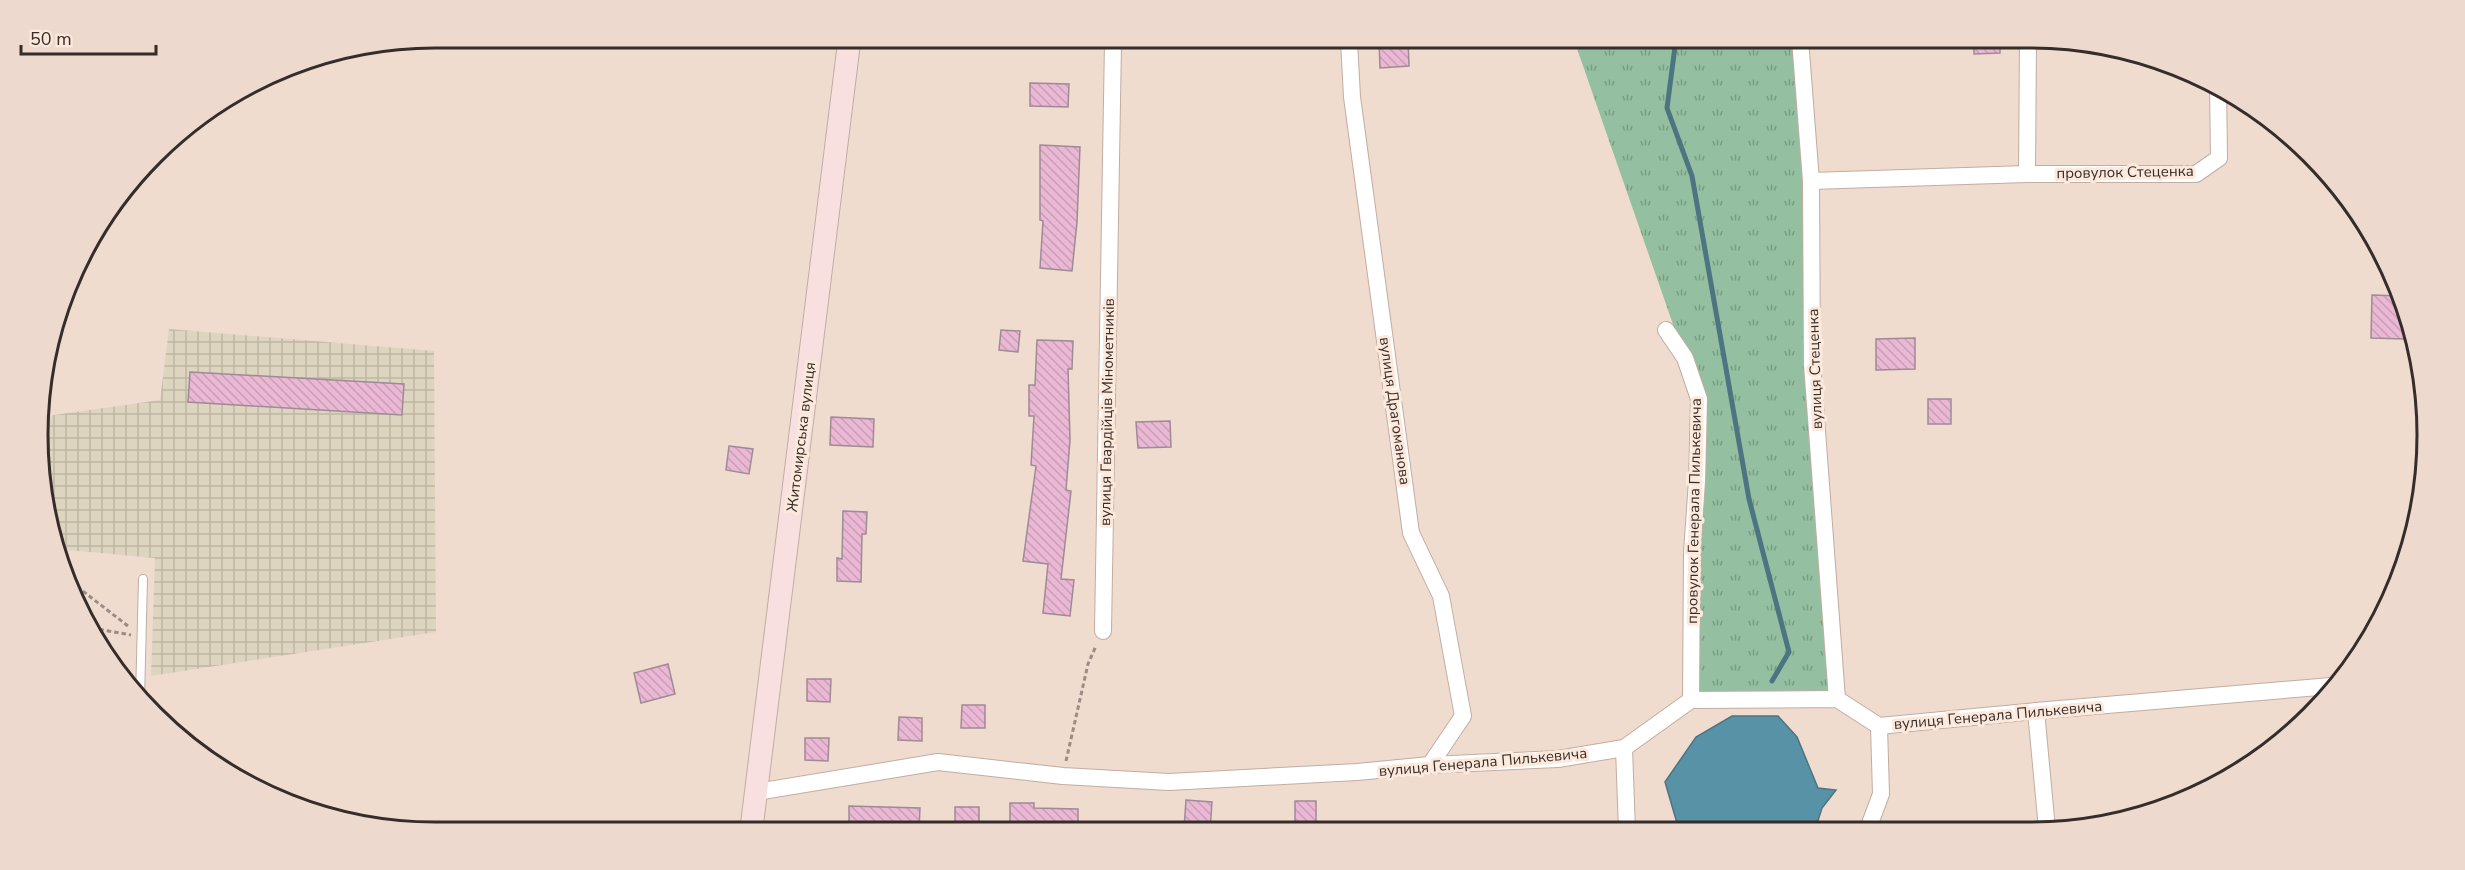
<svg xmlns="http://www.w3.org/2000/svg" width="2465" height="870" font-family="'Nunito Sans',sans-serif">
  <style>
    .industrial { fill: url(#industrial-grid) }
    .grass { fill: url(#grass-tufts) }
    .water { fill: #5792a7; stroke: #4d7481; stroke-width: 1.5 }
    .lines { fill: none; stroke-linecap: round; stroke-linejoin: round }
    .stream { stroke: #4d7481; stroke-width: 5 }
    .building { fill: url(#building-back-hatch); stroke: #9e8b96; stroke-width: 1.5 }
    .service-casing { stroke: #c1ada2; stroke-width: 10 }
    .minor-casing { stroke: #c1ada2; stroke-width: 18 }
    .secondary-casing { stroke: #c1ada2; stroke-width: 24 }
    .path { stroke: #9b8c84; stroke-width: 3; stroke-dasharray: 4.5 3; stroke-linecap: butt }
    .service { stroke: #fff; stroke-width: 8 }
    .minor { stroke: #fff; stroke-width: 16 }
    .secondary { stroke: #f8e0e0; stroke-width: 22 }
    .labels { text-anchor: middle; stroke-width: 6; stroke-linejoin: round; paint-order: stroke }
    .street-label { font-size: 15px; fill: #352d29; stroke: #fde8dc }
    .rim { fill: none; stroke: #352d29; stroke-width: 3 }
  </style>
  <defs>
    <pattern id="industrial-grid" width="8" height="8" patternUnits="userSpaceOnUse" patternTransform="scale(1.5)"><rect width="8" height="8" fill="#ded5c0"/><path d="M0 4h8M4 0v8" fill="none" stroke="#bfb7a5"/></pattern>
    <pattern id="grass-tufts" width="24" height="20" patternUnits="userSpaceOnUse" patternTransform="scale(1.5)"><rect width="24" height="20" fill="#94c0a1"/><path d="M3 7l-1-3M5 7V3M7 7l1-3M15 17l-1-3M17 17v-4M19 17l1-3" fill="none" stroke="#7a9c83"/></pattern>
    <pattern id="building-back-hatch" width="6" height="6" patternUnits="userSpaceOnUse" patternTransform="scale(1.5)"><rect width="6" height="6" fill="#eab7d4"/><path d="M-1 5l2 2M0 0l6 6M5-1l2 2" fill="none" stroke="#c99eb6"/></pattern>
  </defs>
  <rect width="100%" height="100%" fill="#f0dbcf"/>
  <polygon class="industrial" points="169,329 434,351 436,632 151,676 155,558 66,550 39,454 40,417 160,400"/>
  <polygon class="grass" points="1800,39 1837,699 1691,700 1699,399 1574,40"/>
  <polygon class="water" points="1732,716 1778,716 1797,737 1818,788 1836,790 1822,808 1815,830 1679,830 1665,782 1696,737"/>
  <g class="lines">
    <polyline class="stream" points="1676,39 1667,108 1692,176 1749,499 1789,652 1772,681"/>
  </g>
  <g class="building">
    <polygon points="1974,38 2000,38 2000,53 1974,54"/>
    <polygon points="1379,40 1408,40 1409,66 1380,68"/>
    <polygon points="1030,83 1069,84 1068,107 1030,106"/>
    <polygon points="1040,145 1080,147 1077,222 1072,271 1040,268 1043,221 1040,220"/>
    <polygon points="2372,295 2401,296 2406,306 2405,339 2371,338"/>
    <polygon points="1001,330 1020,331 1018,352 999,350"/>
    <polygon points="1915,338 1915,369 1876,370 1876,339"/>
    <polygon points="1037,340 1073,341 1072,369 1068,369 1070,440 1066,490 1071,491 1061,579 1074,580 1070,616 1043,613 1048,564 1023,561 1036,466 1031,465 1034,416 1029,416 1029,385 1035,385"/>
    <polygon points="190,372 404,384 402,415 188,402"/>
    <rect x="1928" y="399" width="23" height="25"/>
    <polygon points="831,417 874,419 873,447 830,445"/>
    <polygon points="1170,421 1171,447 1138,448 1136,422"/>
    <polygon points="729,446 753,449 749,474 726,470"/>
    <polygon points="843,511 867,512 866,534 862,534 861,582 837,581 837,558 842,559"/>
    <polygon points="668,664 675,694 641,703 634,673"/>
    <polygon points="807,679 831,679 830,702 807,701"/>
    <polygon points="962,705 985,705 985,728 961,728"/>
    <polygon points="899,717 922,718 922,741 898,740"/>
    <polygon points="805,738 829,738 828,761 805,760"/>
    <polygon points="1186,800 1212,802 1210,831 1184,829"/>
    <rect x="1295" y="801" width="21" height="25"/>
    <polygon points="1010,803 1034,803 1034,808 1078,809 1078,831 1054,831 1054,826 1010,826"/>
    <polygon points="849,806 920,808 919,830 896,830 896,825 849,825"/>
    <rect x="955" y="807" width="24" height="23"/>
  </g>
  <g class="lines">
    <g class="service-casing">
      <polyline id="service" points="140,699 143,579"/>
    </g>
    <g class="minor-casing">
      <g id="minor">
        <polyline points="1800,39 1811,181 1812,364 1837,699"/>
        <polyline points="1349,41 1352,97 1411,533 1441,596 1463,716 1430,765"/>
        <polyline points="2027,174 2028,38"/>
        <polyline points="1811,181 2027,174 2196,174 2219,158 2218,86"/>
        <polyline points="1666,330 1685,358 1699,399 1697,481 1692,552 1691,700"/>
        <polyline points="1103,631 1113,42"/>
        <polyline points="2036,711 2047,829"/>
        <polyline points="1624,748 1627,830"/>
        <polyline points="757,792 938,762 1063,776 1169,782 1357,772 1430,765 1558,759 1624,748 1691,700 1837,699 1879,726 2036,711 2331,686"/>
        <polyline points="1868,829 1881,794 1879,726"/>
      </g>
    </g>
    <g class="secondary-casing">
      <polyline id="secondary" points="751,832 849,43"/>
    </g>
    <g class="path">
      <polyline points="280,69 284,67"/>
      <polyline points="71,582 128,626"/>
      <polyline points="92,628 131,635"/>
      <polyline points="1066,761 1088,664 1096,646"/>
    </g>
    <use href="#service" class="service"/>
    <use href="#minor" class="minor"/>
    <use href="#secondary" class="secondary"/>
  </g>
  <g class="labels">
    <g class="street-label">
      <text transform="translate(2125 172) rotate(-1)" y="5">провулок Стеценка</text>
      <text transform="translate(1815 369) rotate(-92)" y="5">вулиця Стеценка</text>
      <text transform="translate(1395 411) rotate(82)" y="5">вулиця Драгоманова</text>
      <text transform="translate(1107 412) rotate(-89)" y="5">вулиця Гвардійців Мінометників</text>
      <text transform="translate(801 437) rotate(-83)" y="5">Житомирська вулиця</text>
      <text transform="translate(1694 511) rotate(-89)" y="5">провулок Генерала Пилькевича</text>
      <text transform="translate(1998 715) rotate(-5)" y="5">вулиця Генерала Пилькевича</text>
      <text transform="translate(1483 762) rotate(-5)" y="5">вулиця Генерала Пилькевича</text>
    </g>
  </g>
  <path d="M0 0H2465V870H0ZM435 48H2030A387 387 0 0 1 2417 435V435A387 387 0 0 1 2030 822H435A387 387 0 0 1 48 435V435A387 387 0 0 1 435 48Z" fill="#edd9ce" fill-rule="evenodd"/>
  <path class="rim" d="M435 48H2030A387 387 0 0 1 2417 435V435A387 387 0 0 1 2030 822H435A387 387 0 0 1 48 435V435A387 387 0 0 1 435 48Z"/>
  <path d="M21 45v9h135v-9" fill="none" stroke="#352d29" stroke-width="3"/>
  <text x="30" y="45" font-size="18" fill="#352d29" stroke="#fde8dc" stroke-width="4.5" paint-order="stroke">50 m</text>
</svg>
